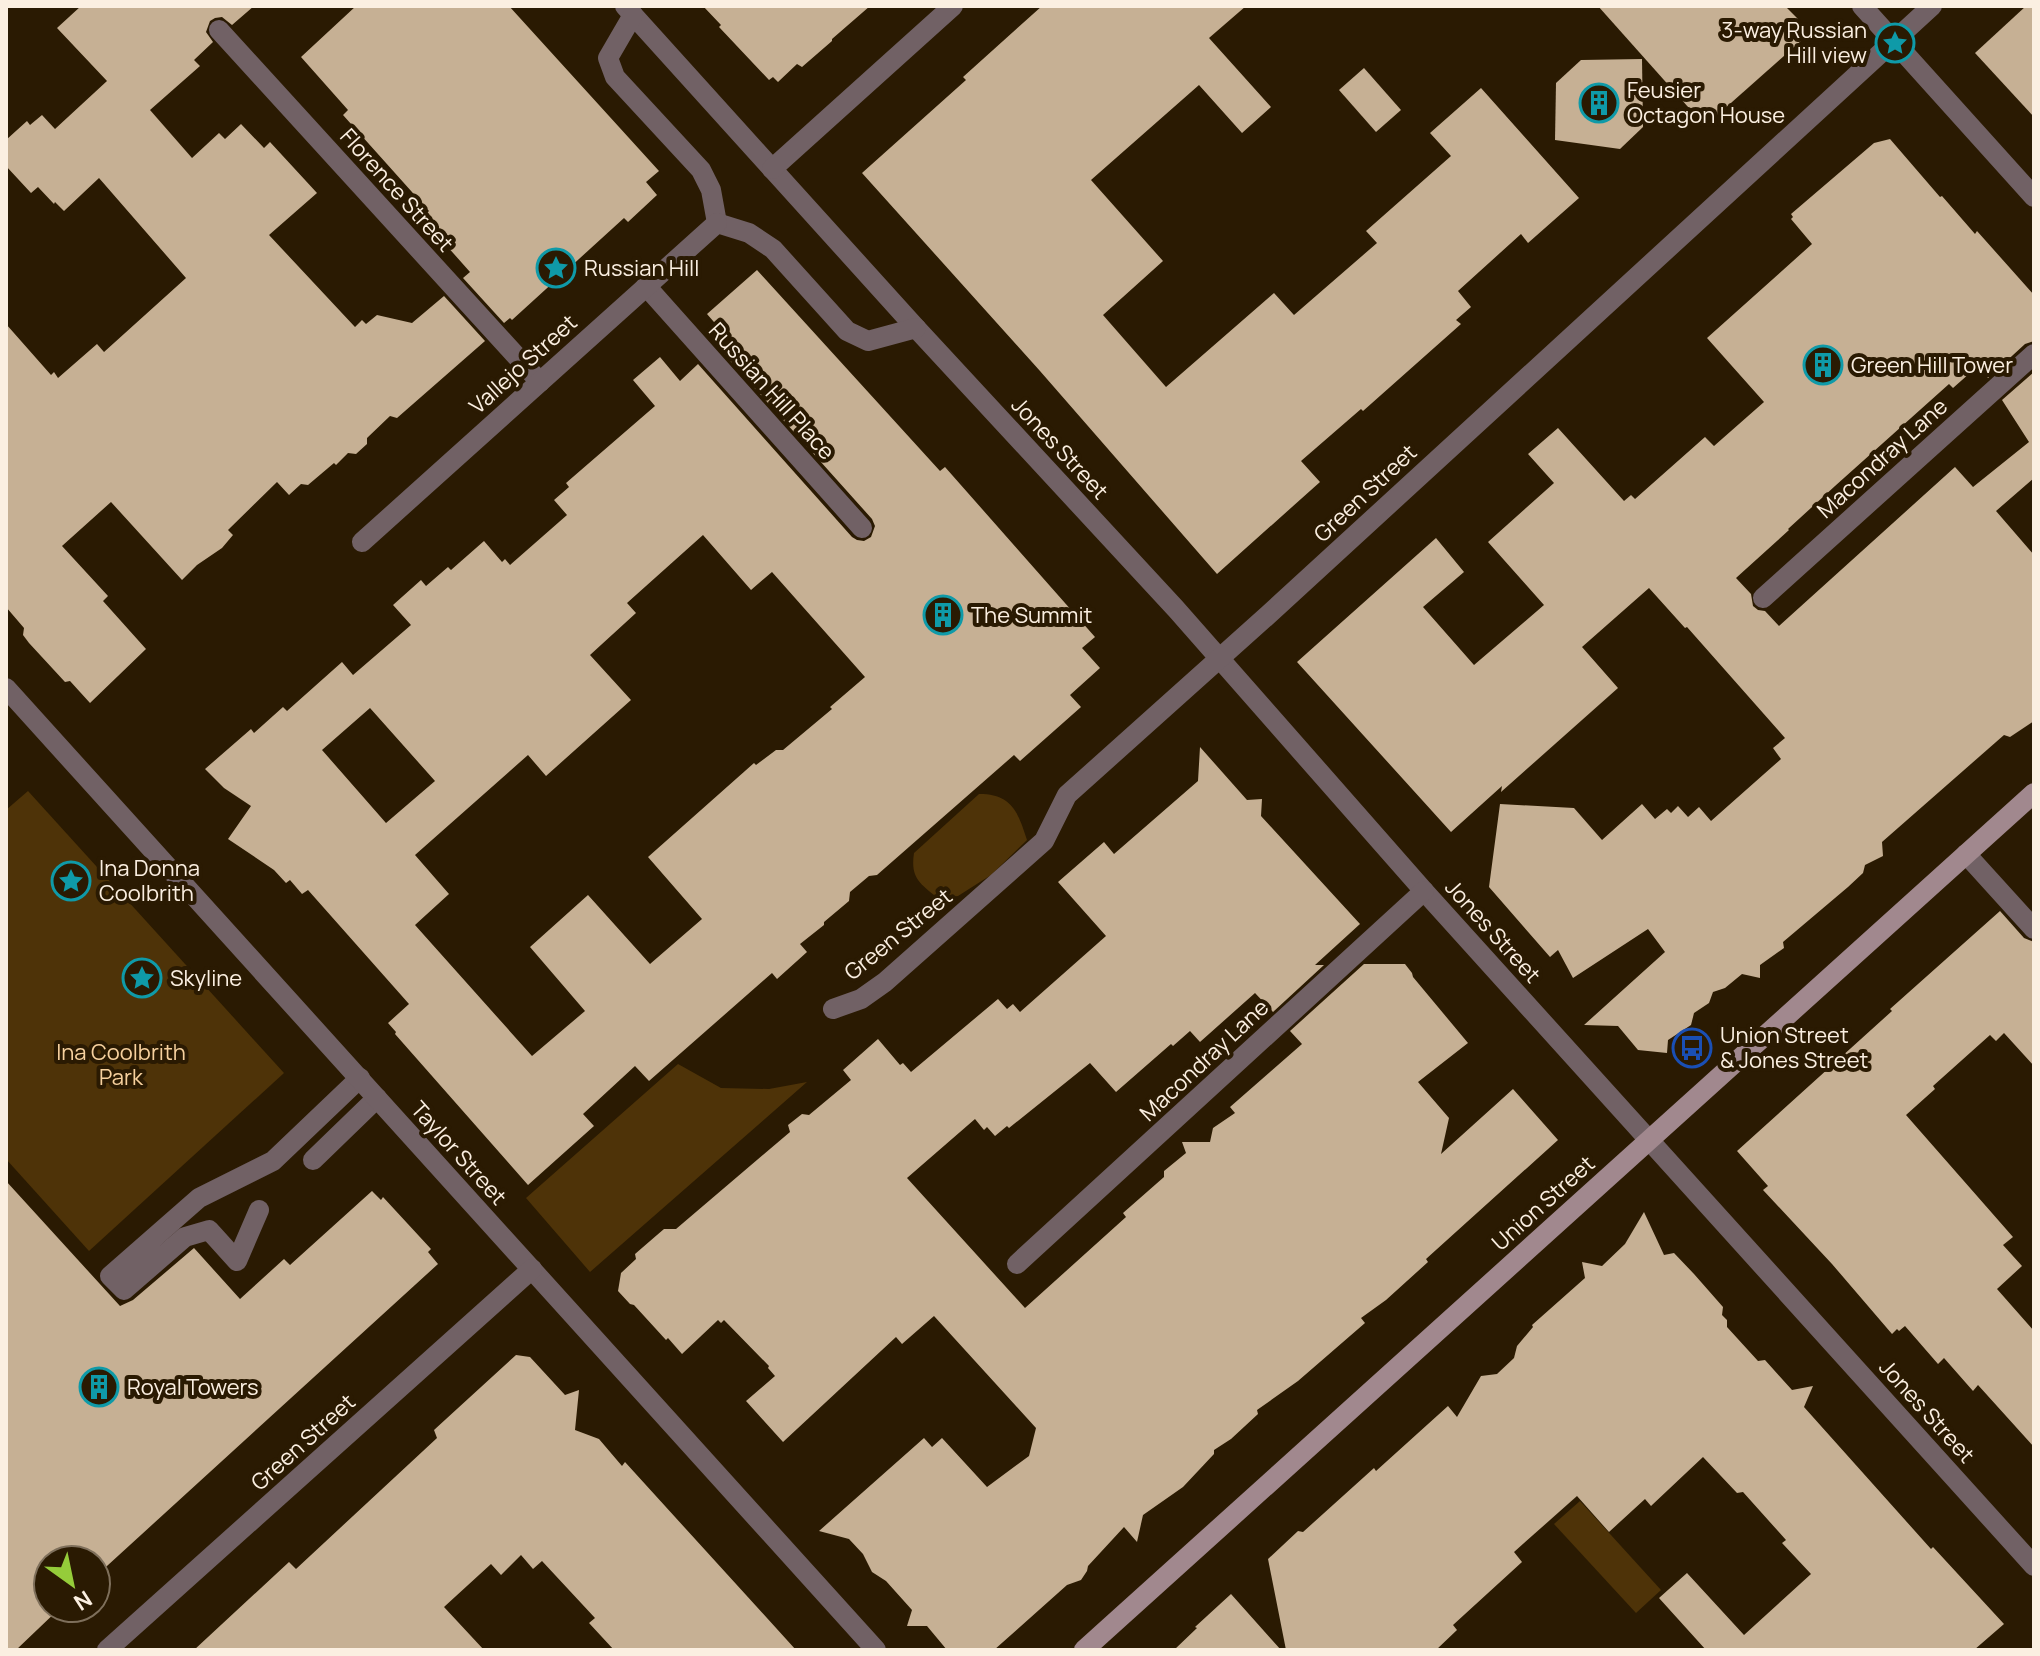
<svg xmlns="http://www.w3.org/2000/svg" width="2040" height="1656" font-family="Manrope,sans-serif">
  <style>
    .green { fill: #4e3308 }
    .building { fill: #c6b094; fill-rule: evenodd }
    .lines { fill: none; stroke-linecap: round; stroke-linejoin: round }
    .lane { stroke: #716165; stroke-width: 20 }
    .street { stroke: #716165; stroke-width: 20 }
    .secondary { stroke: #a1888e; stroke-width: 20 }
    .labels { text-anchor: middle; stroke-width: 8; stroke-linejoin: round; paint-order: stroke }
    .poi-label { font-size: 22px; fill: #fbefe1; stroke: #2a1a02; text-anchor: start }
    .street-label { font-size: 22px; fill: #fbefe1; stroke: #2a1a02 }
    .park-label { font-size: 22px; fill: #f7d19e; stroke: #2a1a02 }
  </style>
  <rect width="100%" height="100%" fill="#2a1a02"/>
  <g class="green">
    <polygon points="28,791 284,1073 89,1251 6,1159 6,810"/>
    <path d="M979,794C1012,794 1018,812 1027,840L991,875L958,896L939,899C921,884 910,879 914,853Z"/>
    <polygon points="678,1064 721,1088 769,1089 807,1082 590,1272 526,1198"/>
    <polygon points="1580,1501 1661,1590 1636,1613 1554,1524"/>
  </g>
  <g class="building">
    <polygon points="81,6 254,6 232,25 222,17 215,18 210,21 206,32 213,42 194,60 200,66 150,110 192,158 219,133 225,139 241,124 264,148 270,142 317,193 269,235 355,327 362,320 366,324 377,315 412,323 444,296 485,341 397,418 390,416 367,438 367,444 356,454 348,453 336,465 334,463 308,485 301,484 289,495 277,482 228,530 233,535 222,548 197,565 182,580 111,502 62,546 108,596 103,601 146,649 90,703 70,681 65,682 29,643 23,635 24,628 6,607 6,324 51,375 54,372 58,378 97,344 104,352 186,278 99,178 64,211 55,202 54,204 38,187 31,193 6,166 6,140 27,121 30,125 42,115 55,129 107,81 57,28"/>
    <polygon points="356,6 509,6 659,171 646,182 657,195 628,222 624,218 512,320 510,318 504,323 463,278 470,272 422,218 429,211 343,115 348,110 301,57"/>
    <polygon points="703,6 870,6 832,39 832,41 802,67 797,64 778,82 773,77 769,80 719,27 721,25"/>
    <polygon points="1042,6 1246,6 1209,38 1271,107 1242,133 1199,85 1091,180 1163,261 1103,315 1166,387 1274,293 1294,315 1377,243 1366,231 1451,156 1430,133 1481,88 1579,198 1528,243 1521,234 1458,291 1471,307 1456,320 1461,324 1363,411 1361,409 1301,461 1320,482 1217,574 1040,371 862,173 966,80 963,77"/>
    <polygon points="1598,6 1785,6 1811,32 1705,126"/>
    <polygon points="2026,6 2034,6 2034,117 1975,53"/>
    <polygon points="1642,59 1643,127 1620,149 1555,140 1556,83 1581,60"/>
    <polygon points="1364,68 1401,110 1376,132 1339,90"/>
    <polygon points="1890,139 1940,197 1942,196 1975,234 1977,231 2034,295 2034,341 2025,344 1988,378 1979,365 1953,388 1949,384 1835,486 1788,529 1789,530 1736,578 1751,594 1753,606 1758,610 1765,611 1779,626 1955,467 1973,487 2029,442 2002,400 2034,372 2034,478 1996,511 2034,555 2034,721 2010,737 2004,735 1882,842 1883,856 1865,865 1863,873 1848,887 1783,942 1784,948 1760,965 1760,978 1742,974 1725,988 1713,992 1709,1003 1694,1013 1691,1025 1668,1040 1667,1053 1638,1050 1618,1026 1584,1025 1665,952 1648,929 1573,978 1558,950 1550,957 1489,887 1500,804 1574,808 1602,840 1642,804 1655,819 1667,809 1671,813 1678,806 1688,817 1699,807 1711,821 1781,759 1773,748 1785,738 1687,627 1685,628 1649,588 1582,647 1618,688 1501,792 1502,786 1451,832 1297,662 1436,538 1464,572 1423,607 1474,665 1544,605 1488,542 1554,483 1528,454 1558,428 1624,501 1631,495 1635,499 1705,437 1714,446 1764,402 1707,338 1812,244 1791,219 1793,217 1791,214 1874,143"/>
    <path d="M757,270L940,471L945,467L1095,637L1082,648L1100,668L1070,695L1081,707L1020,761L1014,755L877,875L869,876L850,892L849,901L824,922V925L800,944L807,952L777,979L772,973L649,1081L635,1066L583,1114L594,1126L528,1185L395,1034L396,1032L388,1023L409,1004L308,890L302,894L290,880L286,883L274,870L228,839L251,806L224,788L205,769L251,729L254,733L283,707L287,711L342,662L353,675L411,625L393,605L421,580L426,586L448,567L451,570L484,541L502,562L505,559L510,565L567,515L554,500L569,487L566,483L655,406L633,380L660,357L680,381L698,364L852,537L857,540L864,541L871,537L875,526L872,519L717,346L727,337L707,314ZM703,535L751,590L772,572L865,677L830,707L832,709L783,750H776L756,765L754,763L648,857L702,919L650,964L588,895L530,947L585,1011L532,1056L415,925L449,894L415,855L528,755L546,776L631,700L590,655L636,613L627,603ZM370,708L435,781L386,823L322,750Z"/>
    <polygon points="1200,747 1247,800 1262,799 1261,816 1360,924 1315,965 1324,965 1273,1012 1255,993 1200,1042 1190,1031 1173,1046 1171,1044 1116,1092 1090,1063 1009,1128 1007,1126 995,1136 987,1127 984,1130 975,1119 907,1178 1025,1308 1126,1217 1123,1213 1164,1177 1164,1171 1186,1153 1182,1142 1210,1142 1213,1128 1235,1113 1230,1107 1302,1044 1290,1031 1364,964 1405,964 1412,973 1413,977 1468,1043 1418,1082 1449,1118 1441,1154 1513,1089 1558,1140 1426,1259 1428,1262 1386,1300 1361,1318 1365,1323 1298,1381 1257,1410 1258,1414 1231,1439 1214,1450 1214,1454 1183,1487 1143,1515 1137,1542 1124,1527 1088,1566 1087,1571 1081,1580 1067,1585 994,1650 947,1650 927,1626 907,1626 912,1610 886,1581 872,1572 863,1554 849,1539 819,1531 924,1438 932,1447 942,1438 987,1487 1029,1456 1036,1428 934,1316 902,1344 896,1337 783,1442 746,1401 775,1376 768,1368 769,1366 724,1320 721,1323 718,1320 682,1354 668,1338 666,1340 634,1305 630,1304 618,1291 621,1273 636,1259 635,1254 657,1235 664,1229 676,1229 790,1132 788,1125 802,1114 809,1115 851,1080 843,1070 878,1039 900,1065 903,1063 911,1072 998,999 1007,1009 1013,1004 1020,1012 1106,936 1058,882 1104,842 1114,854 1198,781"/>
    <polygon points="2000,911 2024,938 2034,942 2034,1066 2004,1033 1996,1041 1990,1035 1933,1086 1935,1089 1906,1115 2013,1237 2003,1245 2022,1266 1997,1289 2034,1331 2034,1447 1978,1385 1973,1391 1944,1358 1938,1364 1905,1326 1899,1331 1897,1329 1892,1334 1832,1264 1763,1190 1768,1186 1737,1151 1892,1011 1890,1009"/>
    <polygon points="6,1181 120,1306 133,1300 194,1248 240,1299 284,1259 290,1265 372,1191 381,1200 383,1197 431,1249 428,1252 438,1264 96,1576 96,1560 48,1560 48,1608 60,1608 16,1650 6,1650"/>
    <polygon points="1644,1212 1664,1255 1674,1253 1694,1274 1723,1307 1722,1315 1727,1320 1727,1327 1758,1361 1765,1360 1792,1390 1813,1386 1804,1407 1931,1549 1933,1547 2004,1624 1974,1650 1706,1650 1659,1598 1687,1573 1744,1635 1811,1574 1782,1543 1786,1540 1743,1492 1737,1493 1703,1457 1651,1506 1645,1499 1609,1532 1577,1496 1514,1552 1522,1562 1453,1625 1457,1630 1436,1650 1286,1650 1268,1559 1298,1531 1303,1532 1374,1468 1376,1471 1448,1406 1457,1417 1481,1376 1497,1374 1514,1358 1517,1346 1533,1327 1532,1325 1585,1278 1582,1262 1602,1266 1625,1244"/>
    <polygon points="516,1355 530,1357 565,1395 579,1390 575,1430 599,1439 622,1466 625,1462 796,1650 614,1650 589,1623 595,1618 542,1561 533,1569 521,1555 501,1575 491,1564 444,1607 484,1650 194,1650 289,1562 296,1569 353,1516 437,1438 434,1430"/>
    <polygon points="1231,1594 1281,1650 1174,1650 1197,1628 1195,1627"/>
  </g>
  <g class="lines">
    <g class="lane">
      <polyline points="313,1160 377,1098"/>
      <polyline points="259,1210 237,1261 209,1230 185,1237 124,1290 110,1276 199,1198 273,1161 360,1078"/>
    </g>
    <g class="street">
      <polyline points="625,6 916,328 1176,609 1424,891 2034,1566"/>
      <polyline points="1862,6 2034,197"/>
      <polyline points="633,15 608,58 615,77 701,170 711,190 717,223"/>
      <polyline points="219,30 540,382"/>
      <polyline points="772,169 953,6"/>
      <polyline points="717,223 749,233 773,249 847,331 868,341 916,328"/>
      <polyline points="646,286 862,528"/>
      <polyline points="362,542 717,223"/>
      <polyline points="1763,598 2034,354"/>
      <polyline points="6,688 876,1650"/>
      <polyline points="1966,854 2034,929"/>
      <polyline points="833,1009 861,999 885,982 1044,841 1067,795 1268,615 1932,6"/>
      <polyline points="1017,1264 1424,891"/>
      <polyline points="107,1650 532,1269"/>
    </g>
    <polyline class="secondary" points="1084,1650 2034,793"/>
  </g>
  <defs>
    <g id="sight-ring" transform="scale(2)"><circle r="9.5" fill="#2a1a02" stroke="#0f9aa8" stroke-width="1.5"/><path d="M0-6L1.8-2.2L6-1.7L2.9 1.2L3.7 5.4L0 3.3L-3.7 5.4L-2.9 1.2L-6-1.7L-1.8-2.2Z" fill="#0f9aa8"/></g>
    <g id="building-ring" transform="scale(2)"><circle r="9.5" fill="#2a1a02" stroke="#0f9aa8" stroke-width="1.5"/><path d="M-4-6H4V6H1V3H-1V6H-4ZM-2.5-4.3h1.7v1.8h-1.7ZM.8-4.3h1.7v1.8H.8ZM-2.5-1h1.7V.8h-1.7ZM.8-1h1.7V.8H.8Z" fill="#0f9aa8"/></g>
    <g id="bus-ring" transform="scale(2)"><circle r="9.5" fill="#2a1a02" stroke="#1a4fb4" stroke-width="1.5"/><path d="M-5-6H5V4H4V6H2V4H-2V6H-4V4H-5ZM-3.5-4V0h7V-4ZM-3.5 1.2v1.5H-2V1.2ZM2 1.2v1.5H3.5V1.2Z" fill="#1a4fb4"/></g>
  </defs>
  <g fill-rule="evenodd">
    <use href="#sight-ring" x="1895" y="43"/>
    <use href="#building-ring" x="1599" y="103"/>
    <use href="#sight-ring" x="556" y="268"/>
    <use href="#building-ring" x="1823" y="365"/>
    <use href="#building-ring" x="943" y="615"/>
    <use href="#sight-ring" x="71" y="881"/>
    <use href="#sight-ring" x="142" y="978"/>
    <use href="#bus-ring" x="1692" y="1048"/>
    <use href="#building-ring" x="99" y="1387"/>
  </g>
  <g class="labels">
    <g class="poi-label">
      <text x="1867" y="38" text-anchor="end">3-way Russian<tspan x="1867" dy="25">Hill view</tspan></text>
      <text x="1627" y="98">Feusier<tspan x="1627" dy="25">Octagon House</tspan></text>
      <text x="584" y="276">Russian Hill</text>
      <text x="1851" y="373">Green Hill Tower</text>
      <text x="971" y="623">The Summit</text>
      <text x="99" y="876">Ina Donna<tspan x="99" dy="25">Coolbrith</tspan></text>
      <text x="170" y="986">Skyline</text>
      <text x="1720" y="1043">Union Street<tspan x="1720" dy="25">&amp; Jones Street</tspan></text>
      <text x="127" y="1395">Royal Towers</text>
    </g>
    <g class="street-label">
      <text transform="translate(397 190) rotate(48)" y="8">Florence Street</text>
      <text transform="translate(523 364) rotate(-42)" y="8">Vallejo Street</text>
      <text transform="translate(772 391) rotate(48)" y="8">Russian Hill Place</text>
      <text transform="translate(1060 448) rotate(47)" y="8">Jones Street</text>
      <text transform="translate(1882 458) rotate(-42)" y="8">Macondray Lane</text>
      <text transform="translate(1365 493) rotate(-43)" y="8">Green Street</text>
      <text transform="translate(1493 931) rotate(48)" y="8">Jones Street</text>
      <text transform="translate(898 934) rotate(-39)" y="8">Green Street</text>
      <text transform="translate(1204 1060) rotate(-43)" y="8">Macondray Lane</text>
      <text transform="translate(459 1153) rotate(48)" y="8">Taylor Street</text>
      <text transform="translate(1543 1203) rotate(-42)" y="8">Union Street</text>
      <text transform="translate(1927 1411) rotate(48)" y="8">Jones Street</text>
      <text transform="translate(303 1442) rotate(-42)" y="8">Green Street</text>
    </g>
    <g class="park-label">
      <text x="121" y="1060">Ina Coolbrith<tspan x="121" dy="25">Park</tspan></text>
    </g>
  </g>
  <rect width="2040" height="1656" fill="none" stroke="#fbefe1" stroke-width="16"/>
  <g transform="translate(72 1584) rotate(147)"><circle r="38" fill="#2a1a02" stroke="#7e6f5b" stroke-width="2"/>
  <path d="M0-6L14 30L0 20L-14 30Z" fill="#95cc3a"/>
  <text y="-12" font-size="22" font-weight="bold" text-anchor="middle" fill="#fbefe1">N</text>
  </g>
</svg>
